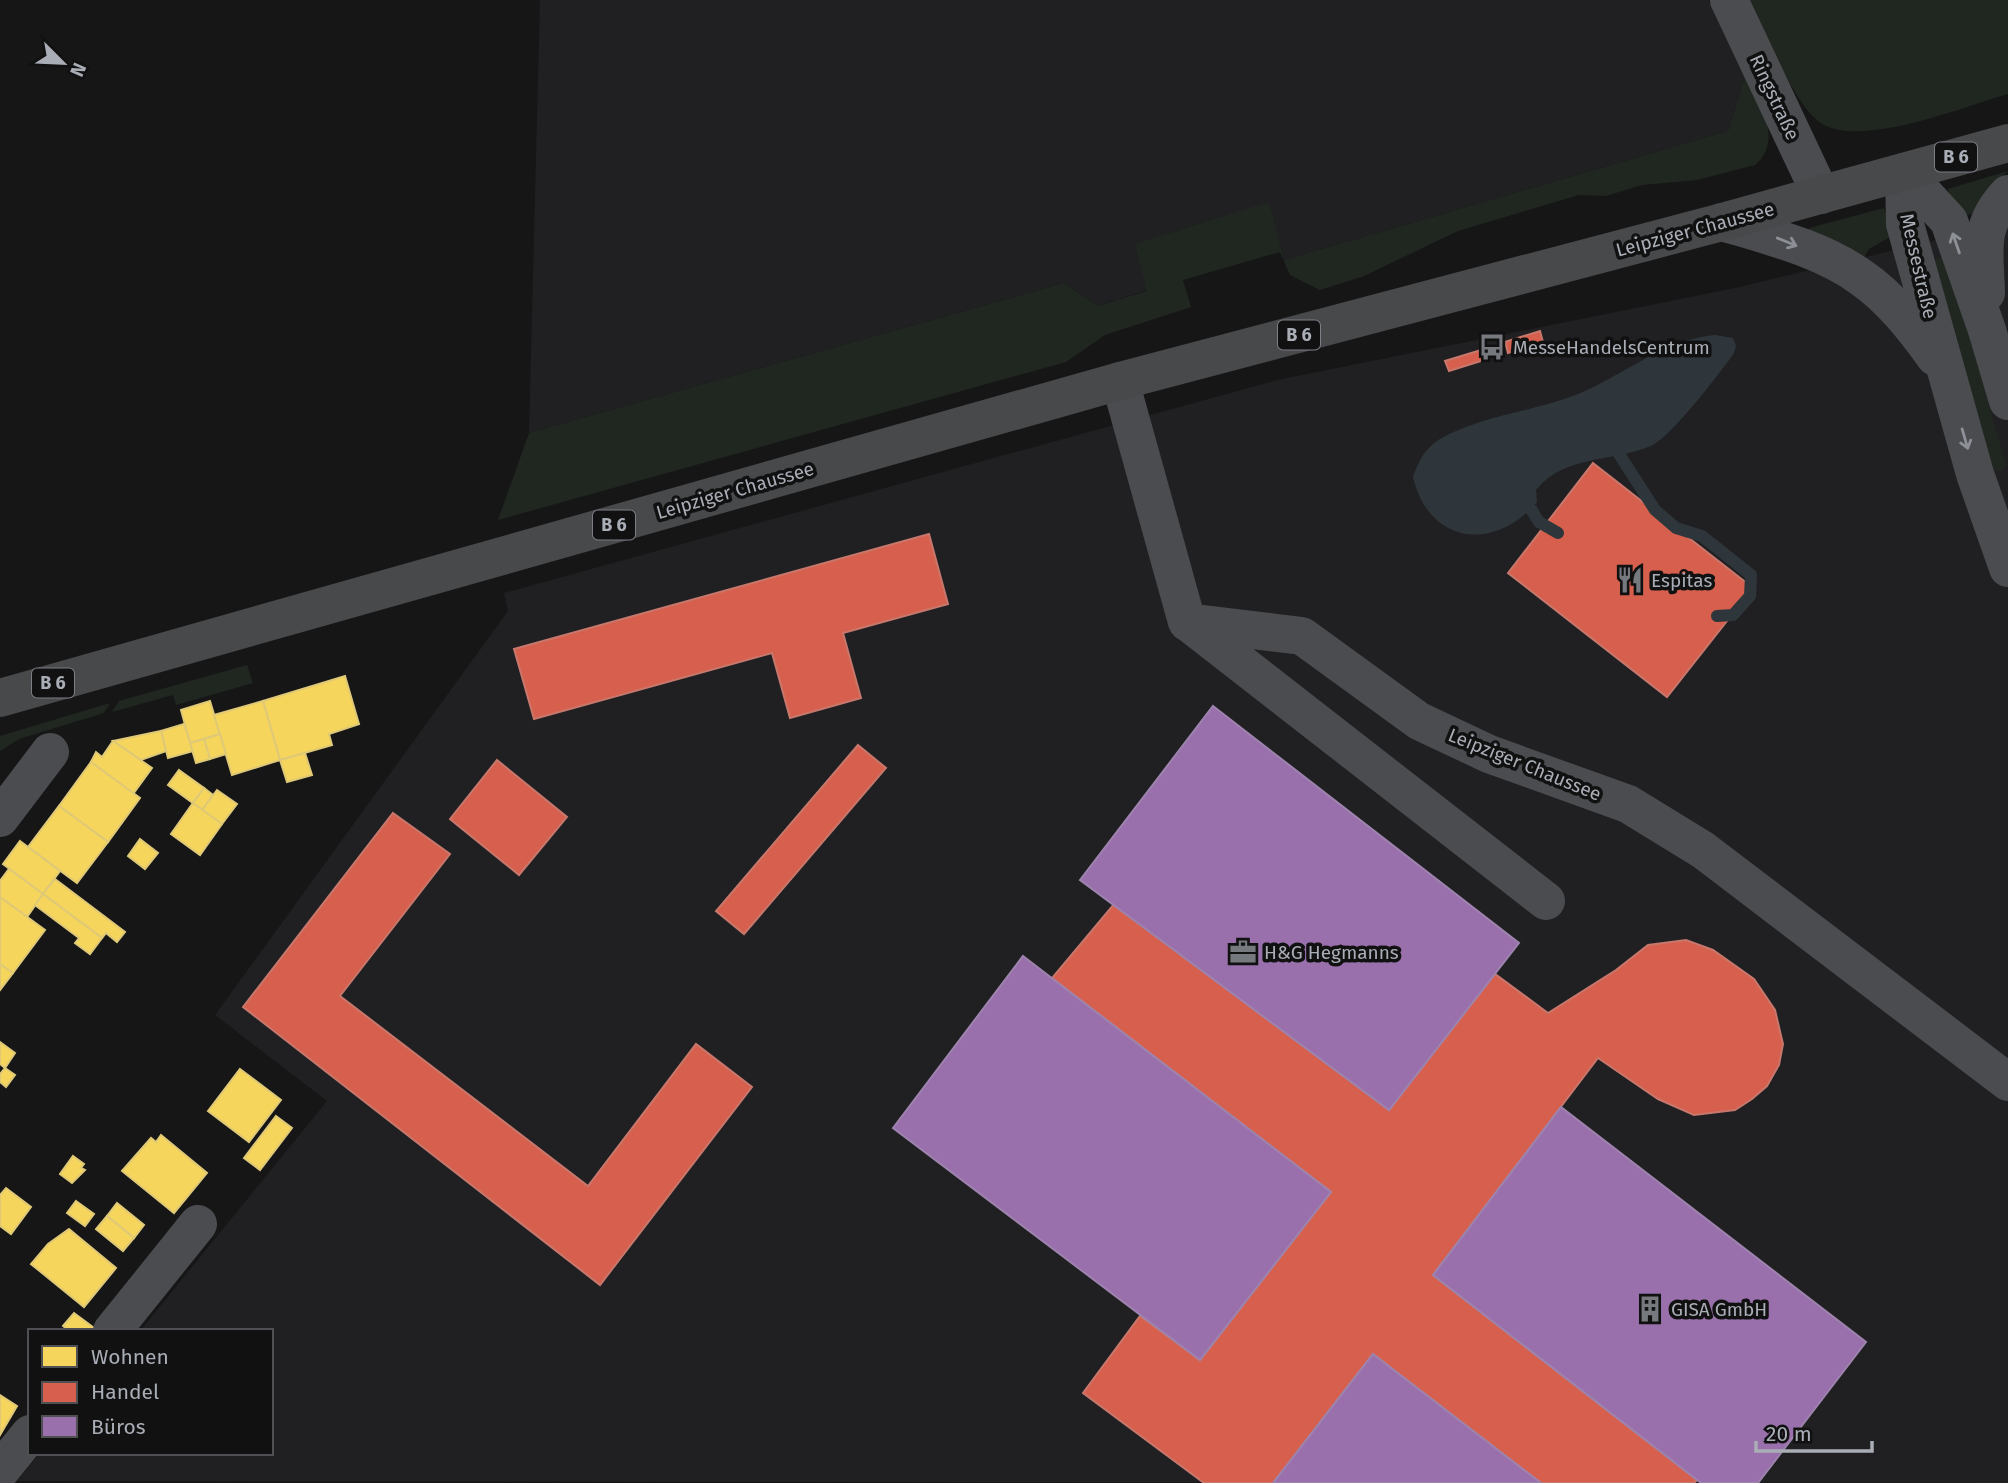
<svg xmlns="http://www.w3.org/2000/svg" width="2008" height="1483" font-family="'Fira Sans',sans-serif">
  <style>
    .built { fill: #202022 }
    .green { fill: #202721 }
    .water { fill: #2e363b }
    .homes { fill: #f6d55c; stroke: #dfc977; stroke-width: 2 }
    .shops { fill: #d6604d; stroke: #c8776c; stroke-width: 2 }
    .offices { fill: #9970ab; stroke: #9e83ae; stroke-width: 2 }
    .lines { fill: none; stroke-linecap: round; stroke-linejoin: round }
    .stream { stroke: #2e363b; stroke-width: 12 }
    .minor { stroke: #4b4c4f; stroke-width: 38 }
    .major { stroke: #48494b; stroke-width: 38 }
    .oneway { stroke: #8d9197 }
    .labels { text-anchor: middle; stroke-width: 7; stroke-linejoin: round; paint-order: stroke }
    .shield { fill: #111112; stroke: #7b7f85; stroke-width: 2 }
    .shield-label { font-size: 18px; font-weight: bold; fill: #a9aeb6 }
    .street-label { font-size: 19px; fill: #a9aeb6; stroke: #111112 }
    .poi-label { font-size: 19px; fill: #a9aeb6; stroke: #111112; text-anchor: start }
  </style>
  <rect width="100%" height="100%" fill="#161617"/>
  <g class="built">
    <polygon points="540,0 1709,0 1746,73 1728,131 1284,260 1268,203 1136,244 1148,290 1097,306 1064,283 529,433"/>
    <polygon points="2008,223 2008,1483 17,1481 40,1453 271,1453 271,1331 140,1331 327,1101 215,1015 508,611 504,593 1277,380 1735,288"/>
  </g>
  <g class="green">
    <path d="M1748,0H2008V94C1963,107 1869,145 1826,126C1798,115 1763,29 1748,0Z"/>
    <path d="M1746,73C1758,101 1785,140 1755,165L1697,180L1642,185L1606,196L1579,195L1458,231L1364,276L1320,290L1290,275L1280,252L1183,280L1191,307L1105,335L1066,362L498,520L529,433L1064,283L1097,306L1147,291L1135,244L1269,202L1284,260L1728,131Z"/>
    <polygon points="2008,171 1992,185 1974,213 1956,219 1948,189"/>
    <polygon points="1884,208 1892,236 1869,249 1863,259 1811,237 1809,228"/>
    <polygon points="1947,256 2006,466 2001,471 1993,470 1932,260"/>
    <polygon points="247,665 253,683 176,705 173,695 112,712 119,701"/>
    <polygon points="110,703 104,713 19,739 0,751 0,736"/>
  </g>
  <path class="water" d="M1715,335L1733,338L1736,346L1734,353C1721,372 1669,439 1651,446C1612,462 1564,455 1536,490L1537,502C1495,552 1429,545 1413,477C1418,462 1425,448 1440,439C1480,416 1530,412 1573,396C1622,377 1662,340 1715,335Z"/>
  <g class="homes">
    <polygon points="345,676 359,724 329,734 332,745 280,760 263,701"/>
    <polygon points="210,701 220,734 190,743 181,710"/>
    <polygon points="263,701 280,760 232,775 214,715"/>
    <polygon points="184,724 193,751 168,758 161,731"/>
    <polygon points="161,731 166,751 141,760 113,741"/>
    <polygon points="220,734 226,754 210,759 204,739"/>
    <polygon points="204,739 210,759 196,763 190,743"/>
    <polygon points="113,741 152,768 133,794 91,762 96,752 102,757"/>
    <polygon points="305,753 312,775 287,782 280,760"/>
    <polygon points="91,762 140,798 108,842 59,806"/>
    <polygon points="179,770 204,788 193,803 168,785"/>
    <polygon points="204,788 213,795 202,810 193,803"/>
    <polygon points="217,790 237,804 222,824 202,810"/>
    <polygon points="193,803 222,824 200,855 171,834"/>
    <polygon points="59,806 108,842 77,883 28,847"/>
    <polygon points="140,839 158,853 145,869 128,856"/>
    <polygon points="20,841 60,871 43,894 3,864"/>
    <polygon points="9,869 43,894 27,917 0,897 0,881"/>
    <polygon points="55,879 125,932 117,942 106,933 102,938 43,894"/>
    <polygon points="43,894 102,938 90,954 75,943 79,938 35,905"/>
    <polygon points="0,897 45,930 13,973 0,964"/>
    <polygon points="0,964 13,973 0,990"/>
    <polygon points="0,1042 15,1053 5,1068 0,1064"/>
    <polygon points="5,1068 15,1075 6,1087 0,1082 0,1074"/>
    <polygon points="240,1069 281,1100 249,1142 208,1111"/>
    <polygon points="276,1116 292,1128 260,1170 244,1158"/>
    <polygon points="161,1135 207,1173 174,1213 122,1171 151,1138 156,1142"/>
    <polygon points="73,1156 84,1164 81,1168 85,1170 72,1183 60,1174"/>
    <polygon points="6,1188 31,1207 11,1234 0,1226 0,1195"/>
    <polygon points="76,1201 94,1214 85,1226 67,1213"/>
    <polygon points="117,1203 144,1225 134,1238 107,1216"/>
    <polygon points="107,1216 134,1238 123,1251 96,1229"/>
    <polygon points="69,1229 116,1268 84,1307 31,1264 48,1244"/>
    <polygon points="74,1313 97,1330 96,1331 69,1331 63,1326"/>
    <polygon points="0,1395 17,1406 0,1435"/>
  </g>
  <g class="shops">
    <polygon points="1540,331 1543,342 1508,353 1505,342"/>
    <polygon points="1481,350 1484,360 1449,371 1445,361"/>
    <polygon points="1593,463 1753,588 1667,697 1508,573"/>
    <polygon points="929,534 948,604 843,633 861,698 790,718 772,653 534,719 514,649"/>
    <polygon points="858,745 886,768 744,934 716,911"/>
    <polygon points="497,760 567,817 519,875 450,819"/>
    <polygon points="393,813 450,854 340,996 588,1186 696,1044 752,1087 600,1285 243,1007"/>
    <polygon points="1114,904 1389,1110 1495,974 1548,1013 1616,970 1648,945 1686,940 1713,950 1754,979 1775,1010 1783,1044 1779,1065 1767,1086 1752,1099 1735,1110 1694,1115 1658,1099 1598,1058 1433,1275 1697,1480 1694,1483 1541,1483 1373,1354 1273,1483 1204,1483 1083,1393 1140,1316 1200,1360 1331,1192 1052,978"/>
  </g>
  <g class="offices">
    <polygon points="1213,706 1519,943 1389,1110 1080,880"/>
    <polygon points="1023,956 1331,1192 1200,1360 893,1128"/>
    <polygon points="1561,1107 1866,1342 1758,1483 1701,1483 1433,1275"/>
    <polygon points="1373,1354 1541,1483 1273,1483"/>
  </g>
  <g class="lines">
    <g class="stream">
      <polyline points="1619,454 1655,510 1676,528 1702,536 1751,575 1750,596 1733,615 1717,616"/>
      <polyline points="1531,509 1539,522 1558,533"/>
    </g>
    <g class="minor">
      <polyline points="1729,0 1821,195"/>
      <polyline points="1904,172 1905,224 1975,474 2008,568"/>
      <polyline points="1904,172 1949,221 1987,330 2008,401"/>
      <path d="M1722,222C1769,236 1822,249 1862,278C1891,298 1915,329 1935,357"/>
      <path d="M1986,293C1985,251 1977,227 2008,194"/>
      <polyline points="1120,381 1187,622 1302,636 1419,721 1489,754 1628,804 1703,850 2008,1082"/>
      <polyline points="1189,623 1546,901"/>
      <polyline points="0,818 50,752"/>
      <polyline points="112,1331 198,1224"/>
      <polyline points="0,1471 30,1434"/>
    </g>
    <polyline class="major" points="0,698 1120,381 1722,222 2008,143"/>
  </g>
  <defs><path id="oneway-shaft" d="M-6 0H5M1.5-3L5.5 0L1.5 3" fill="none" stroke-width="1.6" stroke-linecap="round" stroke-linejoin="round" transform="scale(1.75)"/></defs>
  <g class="oneway">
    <use href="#oneway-shaft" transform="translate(1787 242) rotate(22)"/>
    <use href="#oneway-shaft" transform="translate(1956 243) rotate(-109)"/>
    <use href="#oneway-shaft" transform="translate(1965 439) rotate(74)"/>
  </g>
  <defs>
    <g id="bus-bare" transform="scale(2.1)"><path d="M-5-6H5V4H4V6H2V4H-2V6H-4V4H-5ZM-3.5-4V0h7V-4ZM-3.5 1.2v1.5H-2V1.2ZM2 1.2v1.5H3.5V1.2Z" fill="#76797e" stroke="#111112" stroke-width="2.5" paint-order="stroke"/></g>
    <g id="restaurant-bare" transform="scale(2.1)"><path d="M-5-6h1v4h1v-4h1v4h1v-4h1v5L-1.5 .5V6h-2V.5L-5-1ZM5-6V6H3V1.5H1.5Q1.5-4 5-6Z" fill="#76797e" stroke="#111112" stroke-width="2.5" paint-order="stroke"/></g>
    <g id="office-bare" transform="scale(2.1)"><path d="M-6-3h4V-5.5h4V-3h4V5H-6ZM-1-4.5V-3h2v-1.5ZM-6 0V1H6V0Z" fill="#76797e" stroke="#111112" stroke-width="2.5" paint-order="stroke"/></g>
    <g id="building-bare" transform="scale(2.1)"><path d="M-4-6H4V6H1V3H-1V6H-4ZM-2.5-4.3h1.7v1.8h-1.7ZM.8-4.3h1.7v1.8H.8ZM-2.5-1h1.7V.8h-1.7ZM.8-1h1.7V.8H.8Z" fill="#76797e" stroke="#111112" stroke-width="2.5" paint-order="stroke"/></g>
  </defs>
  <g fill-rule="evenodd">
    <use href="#bus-bare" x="1492" y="347"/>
    <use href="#restaurant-bare" x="1630" y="580"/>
    <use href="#office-bare" x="1243" y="952"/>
    <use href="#building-bare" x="1650" y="1309"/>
  </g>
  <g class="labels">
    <g class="shield">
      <rect x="1935" y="142.5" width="42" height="29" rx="5"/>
      <rect x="1278" y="320.5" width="42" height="29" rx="5"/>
      <rect x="593" y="510.5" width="42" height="29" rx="5"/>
      <rect x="32" y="668.5" width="42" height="29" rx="5"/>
    </g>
    <g class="shield-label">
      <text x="1956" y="163">B 6</text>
      <text x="1299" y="341">B 6</text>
      <text x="614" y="531">B 6</text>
      <text x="53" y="689">B 6</text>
    </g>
    <g class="street-label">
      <text transform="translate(1775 97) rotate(65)" y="7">Ringstraße</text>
      <text transform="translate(1695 229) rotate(-15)" y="7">Leipziger Chaussee</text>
      <text transform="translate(1919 266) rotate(77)" y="7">Messestraße</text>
      <text transform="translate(735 490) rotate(-16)" y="7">Leipziger Chaussee</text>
      <text transform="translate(1525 764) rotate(22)" y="7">Leipziger Chaussee</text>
    </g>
    <g class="poi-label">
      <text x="1513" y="354">MesseHandelsCentrum</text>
      <text x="1651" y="587">Espitas</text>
      <text x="1264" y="959">H&amp;G Hegmanns</text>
      <text x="1671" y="1316">GISA GmbH</text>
    </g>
  </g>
  <rect x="28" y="1329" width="245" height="126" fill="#111112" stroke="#4e5054" stroke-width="2"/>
  <rect x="42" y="1346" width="35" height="21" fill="#f6d55c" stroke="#4e5054" stroke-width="2"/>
  <text x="91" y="1364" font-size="21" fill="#a9aeb6">Wohnen</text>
  <rect x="42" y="1382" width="35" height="21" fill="#d6604d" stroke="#4e5054" stroke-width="2"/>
  <text x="91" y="1399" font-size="21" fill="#a9aeb6">Handel</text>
  <rect x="42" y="1416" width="35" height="21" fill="#9970ab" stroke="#4e5054" stroke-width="2"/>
  <text x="91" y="1434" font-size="21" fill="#a9aeb6">Büros</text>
  <g transform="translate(63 63) rotate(114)" stroke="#111112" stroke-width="5" paint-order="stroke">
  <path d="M0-5L12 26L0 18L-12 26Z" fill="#a9aeb6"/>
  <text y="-10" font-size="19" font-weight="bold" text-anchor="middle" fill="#a9aeb6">N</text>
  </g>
  <path d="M1756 1441v10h116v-10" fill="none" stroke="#a9aeb6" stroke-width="3.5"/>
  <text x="1766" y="1441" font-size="21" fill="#a9aeb6" stroke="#111112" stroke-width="5" paint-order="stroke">20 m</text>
</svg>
